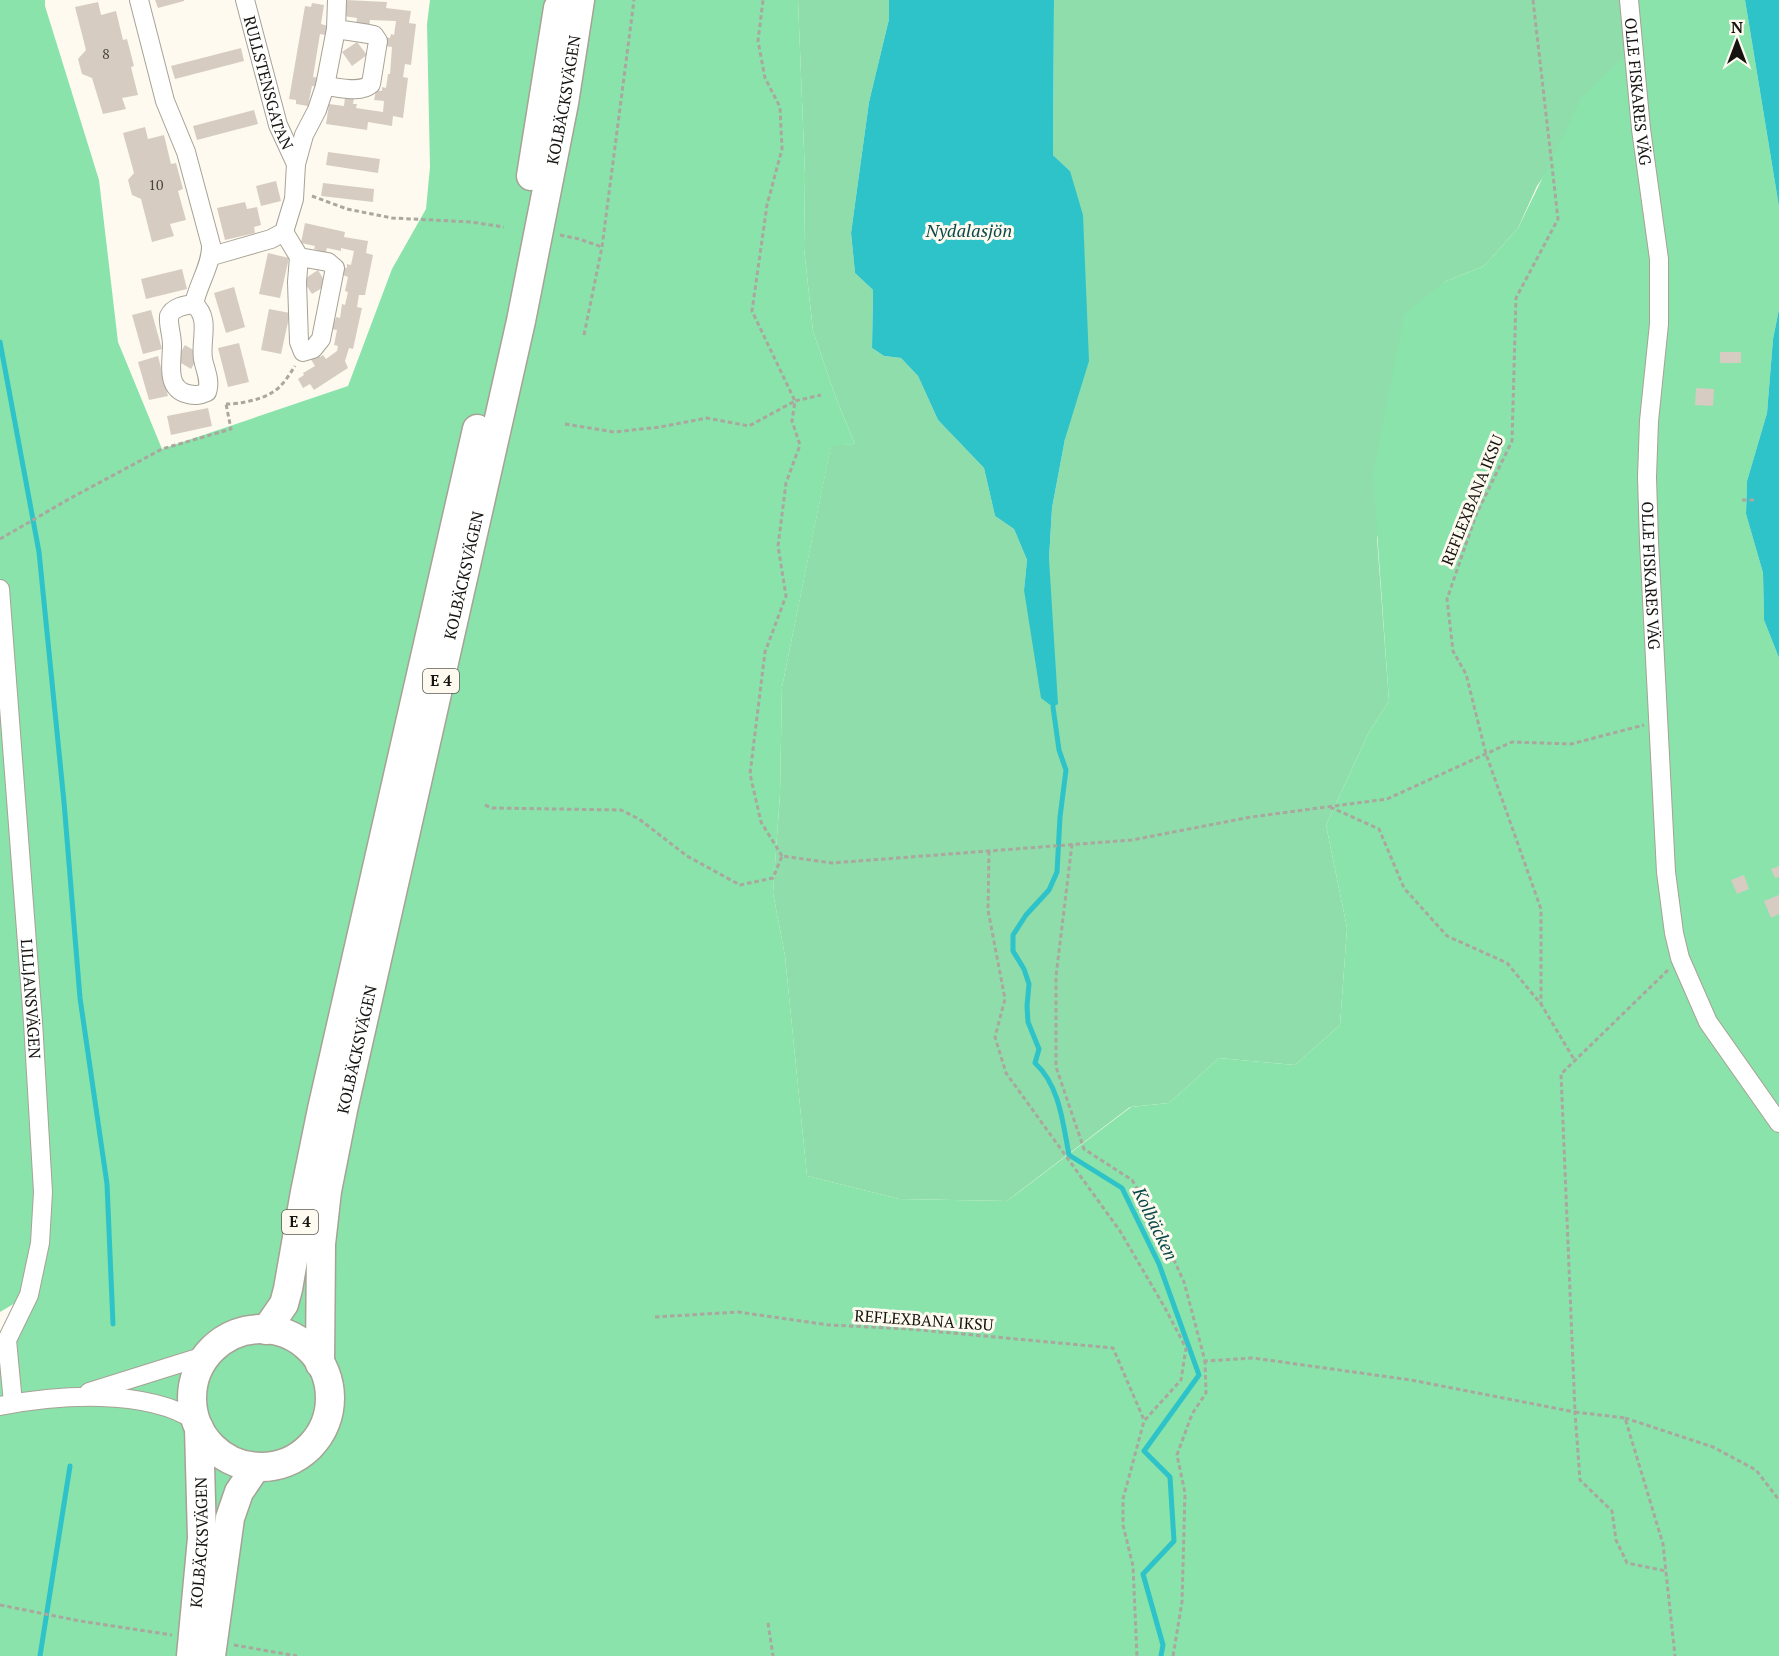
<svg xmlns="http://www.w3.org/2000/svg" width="1779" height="1656" font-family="'PT Serif',serif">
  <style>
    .green { fill: #8fddab }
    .forest { fill: #89e3aa }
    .water { fill: #2ec3c9 }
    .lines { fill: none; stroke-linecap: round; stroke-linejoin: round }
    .stream { stroke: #2ec3c9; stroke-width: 5 }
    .building { fill: #d7ccc2 }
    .minor-casing { stroke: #a7a296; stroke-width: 20 }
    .trunk-casing { stroke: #a7a296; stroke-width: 31 }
    .path { stroke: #aaa79e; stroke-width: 3; stroke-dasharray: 4.5 3; stroke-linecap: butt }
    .minor { stroke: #fff; stroke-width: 18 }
    .trunk { stroke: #fff; stroke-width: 28 }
    .labels { text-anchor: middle; stroke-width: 6; stroke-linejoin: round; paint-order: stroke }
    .number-label { font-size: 14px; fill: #46423c }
    .shield { fill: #fefaef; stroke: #5c5953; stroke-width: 1.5 }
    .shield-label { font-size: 15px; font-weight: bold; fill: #161410 }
    .street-label { font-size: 16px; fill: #161410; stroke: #fefaef }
    .water-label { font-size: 18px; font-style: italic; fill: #09494b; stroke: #fefaef }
  </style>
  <rect width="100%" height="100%" fill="#fefaef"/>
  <polygon class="green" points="798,0 889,0 889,19 869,102 851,233 855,273 873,290 872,348 884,356 901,358 918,376 938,420 984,468 995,516 1014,529 1027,560 1024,590 1049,559 1052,508 1065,439 1070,171 1053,155 1054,0 1629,0 1633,48 1537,186 1518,228 1484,266 1444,282 1377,538 1389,701 1369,732 1326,825 1347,928 1340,1025 1295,1065 1219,1058 1169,1103 1130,1107 1007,1201 899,1199 807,1176 785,956 773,893 780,794 782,687 831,445 855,444 836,398 813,331 804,248 805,175"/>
  <polygon class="forest" points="0,0 45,0 45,6 99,180 118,342 162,449 348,386 392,269 426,209 430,167 427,24 430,0 798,0 805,175 804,248 813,331 836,398 855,444 831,446 782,687 780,794 773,893 785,956 807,1176 899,1199 1007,1201 1131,1107 1169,1103 1219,1058 1295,1065 1340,1025 1347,928 1326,825 1369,732 1389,701 1373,475 1404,315 1444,282 1484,266 1518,228 1582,97 1633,48 1629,0 1745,0 1779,207 1779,309 1773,339 1767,413 1747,481 1746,514 1763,573 1764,620 1779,658 1779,1656 0,1656 0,1349 27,1296 0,1312"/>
  <g class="water">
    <polygon points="889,0 1054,0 1053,155 1070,171 1083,215 1089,361 1065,439 1052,508 1049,559 1058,704 1053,707 1041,698 1024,590 1027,560 1014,529 995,516 984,468 938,420 918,376 901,358 884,356 872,348 873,290 855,273 851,233 869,102 889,19"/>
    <polygon points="1745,0 1779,0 1779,207"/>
    <polygon points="1779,309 1779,658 1764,620 1763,573 1746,514 1747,481 1767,413 1773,339"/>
  </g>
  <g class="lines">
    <g class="stream">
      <polyline points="0,342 39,552 64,802 80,998 107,1184 113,1324"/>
      <path d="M1053,707L1059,750L1066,770L1060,817L1057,872L1049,890L1026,915L1013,935V951L1024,969L1029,984L1027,1006L1028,1022L1039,1049L1035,1063C1060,1086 1063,1124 1069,1155L1122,1188L1159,1264L1199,1375L1144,1451L1170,1477L1174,1541L1143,1574L1163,1645L1161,1656"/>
      <polyline points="40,1656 70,1466"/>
    </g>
  </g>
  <g class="building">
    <polygon points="155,0 184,0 184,1 158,8"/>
    <polygon points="346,0 387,2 386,8 411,11 409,23 416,24 411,65 405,64 403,77 408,78 403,118 393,116 392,126 368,122 367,130 326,124 329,104 344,106 345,97 354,98 353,104 357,104 356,108 383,112 384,101 374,100 376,90 382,91 382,87 386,88 388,74 390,74 392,47 384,46 385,37 390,38 391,34 394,35 396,21 370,20 369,28 356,26 357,18 343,16"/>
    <polygon points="98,2 101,15 116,11 123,40 127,39 134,66 131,67 138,95 122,98 126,109 103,114 92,78 82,74 78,59 86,50 75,7"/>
    <polygon points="312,3 324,5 321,24 328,26 326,35 320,34 313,77 320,78 319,87 312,86 308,106 296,104 296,100 289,99 305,6 311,7"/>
    <polygon points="357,42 367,55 352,66 342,52"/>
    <polygon points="241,48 244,61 175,79 171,66"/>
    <polygon points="254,110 258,124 197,140 193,126"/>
    <polygon points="145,127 148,139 164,135 171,164 176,163 183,189 178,191 186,220 170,224 174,236 152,242 141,199 132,195 128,180 134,173 123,133"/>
    <polygon points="328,152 380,159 378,173 326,165"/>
    <polygon points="276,181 281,201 261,206 256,186"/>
    <polygon points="323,183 374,189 373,202 321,196"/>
    <polygon points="245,202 247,209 257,207 261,225 254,227 255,233 225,240 217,208"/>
    <polygon points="305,223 345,232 344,237 368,241 366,253 373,255 365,295 359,295 357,307 362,308 353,349 349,348 345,361 348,368 314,390 310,384 303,388 298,379 304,375 303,373 315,366 310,358 318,353 320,357 323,355 326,359 337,351 338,346 334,345 337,330 330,329 331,320 335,321 336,317 340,318 342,304 345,305 348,292 345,291 348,277 340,274 342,267 347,268 347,264 351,265 354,251 341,248 341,251 327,248 325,256 317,255 318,250 314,249 315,246 301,243"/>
    <polygon points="268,253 289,258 280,298 259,294"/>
    <polygon points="182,269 187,289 146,299 141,279"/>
    <polygon points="318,270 327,285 312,294 303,280"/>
    <polygon points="234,287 245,327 226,333 214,293"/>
    <polygon points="269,309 290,313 281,354 261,350"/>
    <polygon points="151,310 162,349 143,354 132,315"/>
    <polygon points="239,343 249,382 228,387 218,348"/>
    <polygon points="185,345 200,354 191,369 176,360"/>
    <rect x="1720" y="352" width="21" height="11"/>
    <polygon points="158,356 168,396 149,400 138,362"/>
    <polygon points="1696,388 1714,389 1713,406 1695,405"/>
    <polygon points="208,408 212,426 171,435 167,416"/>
    <polygon points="1779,866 1779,877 1775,878 1771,869"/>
    <polygon points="1744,875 1749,889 1737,894 1731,880"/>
    <polygon points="1779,895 1779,914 1771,918 1764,901"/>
  </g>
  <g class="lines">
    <g class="minor-casing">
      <g id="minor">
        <path d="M139,0L165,101L186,152L211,245C212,264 198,284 194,304"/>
        <path id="s1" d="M245,0L278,125L296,164"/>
        <path id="s2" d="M1629,0L1641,129L1659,259V324L1649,421L1647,477L1649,542L1666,872L1674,933L1680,958L1708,1022L1779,1123"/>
        <polyline points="325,86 336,29"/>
        <polyline points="284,232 299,257 297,282 299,342 303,352 313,349 321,339 335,268 328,262 299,257"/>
        <path d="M212,256L271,239L284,232L294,199L296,164L304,135L317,110L325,86C338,87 360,94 371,84L378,41L374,35L369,34L336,29L337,0"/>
        <path d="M194,304C211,319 200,339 203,359C205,370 211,380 207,392C200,395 196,396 188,394C165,389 172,362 172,345C172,335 168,325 169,316C173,307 185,305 194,304Z"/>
        <path id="s3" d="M0,589L33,1022L43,1192L40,1243L29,1295L7,1340L13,1403"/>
        <polyline points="89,1392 207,1355"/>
        <path d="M0,1406C57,1395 146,1388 196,1421"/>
      </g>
    </g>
    <g class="trunk-casing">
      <g id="trunk">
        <polyline points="531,176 558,8"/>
        <circle cx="261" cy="1398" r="69"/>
        <polyline points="266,1330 284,1304 288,1289 305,1192 322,1109 477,429"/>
        <path id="s4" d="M320,1364L321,1244L327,1191L343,1110L521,321L564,103L580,0"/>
        <path id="s5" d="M191,1656L202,1538L199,1428"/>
        <polyline points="211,1656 230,1518 239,1492 256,1467"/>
      </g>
    </g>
    <g class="path">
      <polyline points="1533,0 1558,219 1516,298 1512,441 1476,515 1447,599 1453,651 1466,674 1486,754 1541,909 1541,1004"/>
      <polyline points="312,196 347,209 392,218 471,222 504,227"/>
      <polyline points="560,235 579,239 602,247"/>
      <polyline points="584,335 602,247 634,0"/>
      <path d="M226,404C239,404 261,400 273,392C282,387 289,375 295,366"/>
      <polyline points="565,424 614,432 660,427 707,418 749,426 795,401 752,311 767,205 782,149 780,107 765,78 758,41 763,0"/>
      <polyline points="1742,500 1756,500"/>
      <polyline points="0,539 69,499 162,449 231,429 226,404"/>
      <polyline points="485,805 492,808 621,810 639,819 687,856 740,885 773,878 782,856 832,863 1132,840 1251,817 1387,799 1512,742 1571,744 1644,725"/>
      <polyline points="1330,807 1379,829 1404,888 1447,936 1507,963 1541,1004 1575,1061"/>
      <polyline points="1072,844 1056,976 1056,1067 1084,1149 1132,1180 1153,1214 1184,1282 1205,1361 1253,1358 1411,1380 1575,1412 1580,1480 1612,1511 1616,1540 1627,1563 1666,1571"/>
      <polyline points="989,851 988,910 1005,999 995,1037 1006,1073 1120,1231 1165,1308 1186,1348 1181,1380 1144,1421 1123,1499 1123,1525 1133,1566 1137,1656"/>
      <polyline points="782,856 761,822 750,774 765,652 786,596 778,546 786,483 800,445 792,421 795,401 821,395"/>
      <polyline points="1668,970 1561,1074 1575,1412 1625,1418 1663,1544 1675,1656"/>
      <polyline points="655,1317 738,1312 829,1325 909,1329 1113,1348 1144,1420"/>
      <polyline points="1625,1418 1713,1447 1756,1470 1779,1500"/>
      <polyline points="0,1605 80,1621 172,1635"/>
      <polyline points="768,1623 773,1656"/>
      <polyline points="234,1645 297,1656"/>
      <polyline points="1173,1656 1182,1602 1185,1493 1177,1455 1192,1414 1206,1393 1205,1361"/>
    </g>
    <use href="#minor" class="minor"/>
    <use href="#trunk" class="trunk"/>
  </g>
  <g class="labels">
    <g class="number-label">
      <text x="106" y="59">8</text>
      <text x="156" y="190">10</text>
    </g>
    <g class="shield">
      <rect x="423" y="669" width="36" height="24" rx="4.5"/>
      <rect x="282" y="1210" width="36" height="24" rx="4.5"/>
    </g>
    <g class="shield-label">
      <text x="441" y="686">E 4</text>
      <text x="300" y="1227">E 4</text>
    </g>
    <g class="street-label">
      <text dy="6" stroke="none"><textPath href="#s1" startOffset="86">RULLSTENSGATAN</textPath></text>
      <text dy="6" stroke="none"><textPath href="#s2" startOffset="92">OLLE FISKARES VÄG</textPath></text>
      <text dy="6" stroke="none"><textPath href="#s4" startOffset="1290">KOLBÄCKSVÄGEN</textPath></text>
      <text transform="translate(1472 500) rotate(-68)" y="6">REFLEXBANA IKSU</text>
      <text dy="6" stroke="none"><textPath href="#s2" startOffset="578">OLLE FISKARES VÄG</textPath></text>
      <text dy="6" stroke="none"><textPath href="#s4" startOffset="804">KOLBÄCKSVÄGEN</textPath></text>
      <text dy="6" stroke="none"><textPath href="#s3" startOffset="411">LILLJANSVÄGEN</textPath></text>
      <text dy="6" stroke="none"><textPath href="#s4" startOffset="318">KOLBÄCKSVÄGEN</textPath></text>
      <text transform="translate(924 1320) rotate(4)" y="6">REFLEXBANA IKSU</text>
      <text dy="6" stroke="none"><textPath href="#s5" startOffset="114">KOLBÄCKSVÄGEN</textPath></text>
    </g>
    <g class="water-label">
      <text x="969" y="237">Nydalasjön</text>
      <text transform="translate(1155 1224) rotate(64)" y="6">Kolbäcken</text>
    </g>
  </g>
  <g transform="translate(1737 42)" stroke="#fefaef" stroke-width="4.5" paint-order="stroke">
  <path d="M0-4.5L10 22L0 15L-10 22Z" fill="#161410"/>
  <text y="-9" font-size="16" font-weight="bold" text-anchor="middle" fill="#161410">N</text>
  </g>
</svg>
